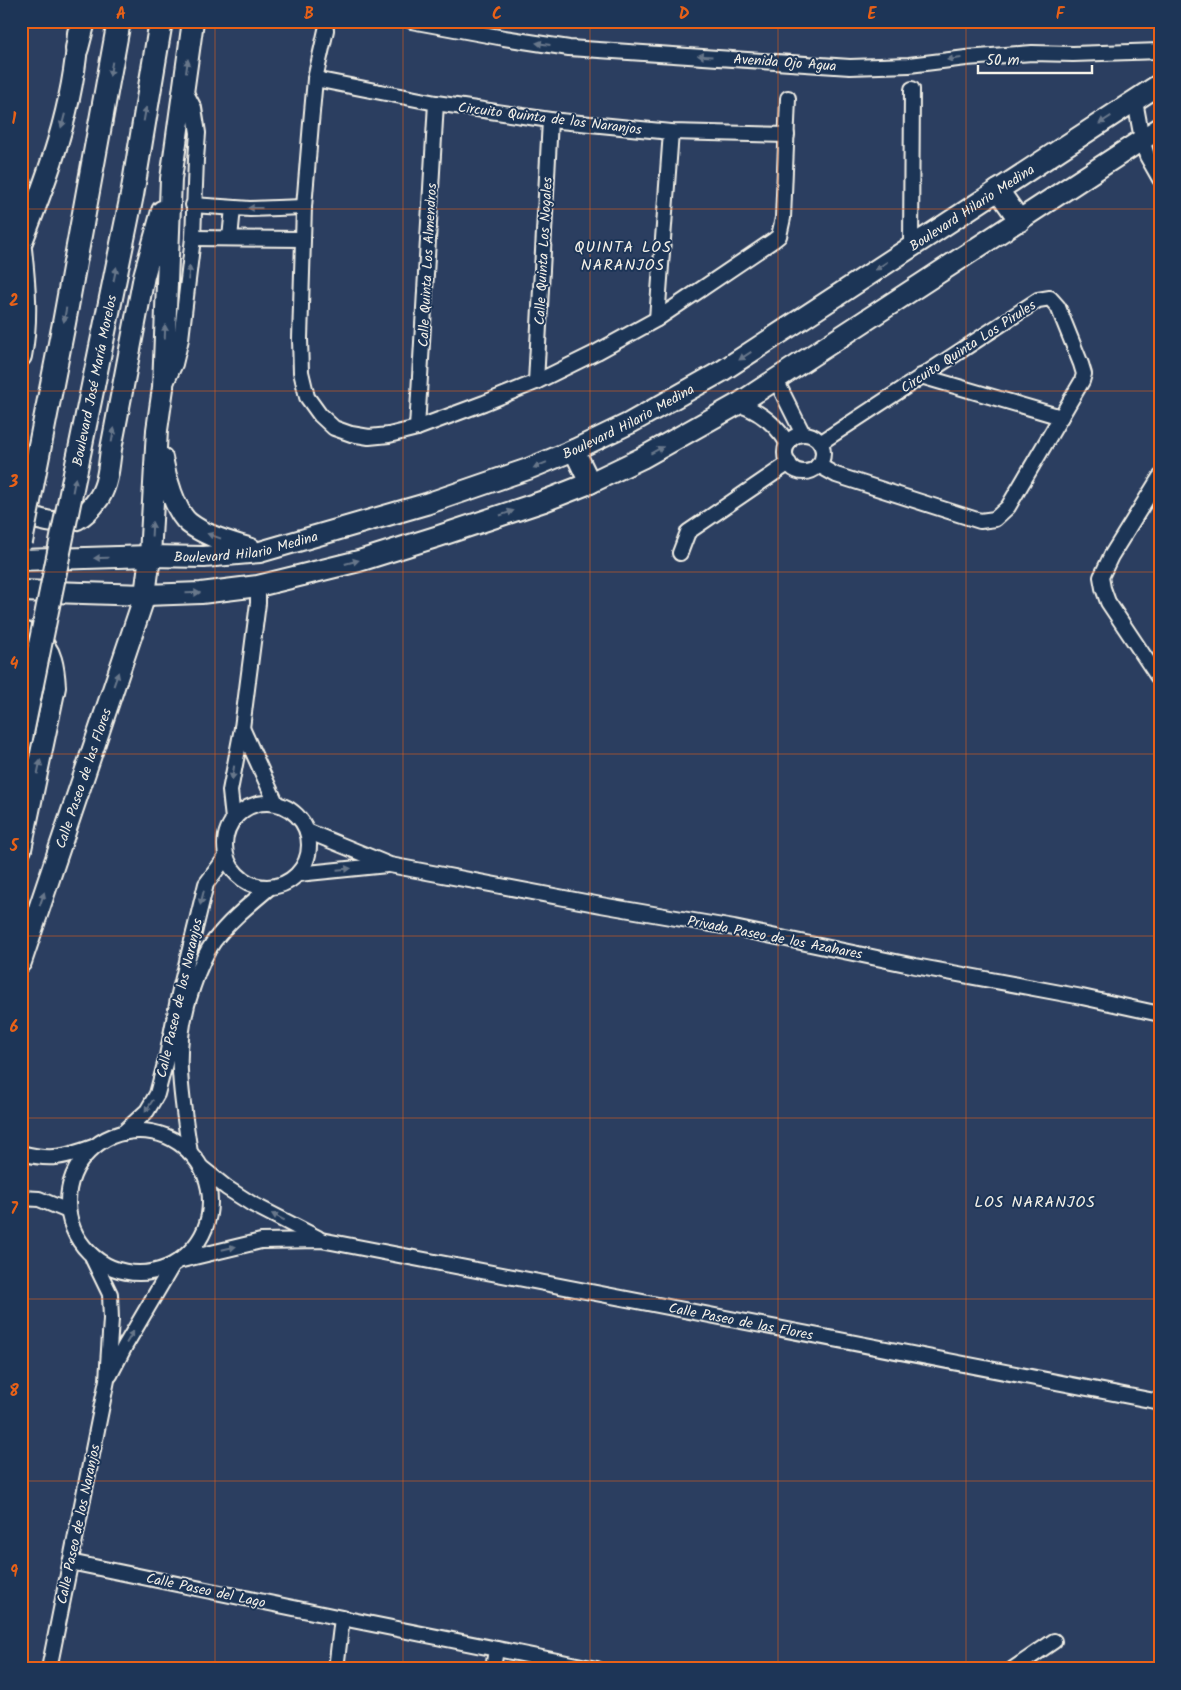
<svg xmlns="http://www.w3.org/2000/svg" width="1181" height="1690" font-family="Kalam,sans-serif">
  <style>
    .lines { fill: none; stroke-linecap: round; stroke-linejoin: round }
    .street-casing { stroke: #f4f1e8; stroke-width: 18 }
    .secondary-casing { stroke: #f4f1e8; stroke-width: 24 }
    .primary-casing { stroke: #f4f1e8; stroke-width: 26 }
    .street { stroke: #1d3557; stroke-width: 14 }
    .secondary { stroke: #1d3557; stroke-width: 20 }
    .primary { stroke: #1d3557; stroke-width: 22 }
    .primary-bridge-casing { stroke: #f4f1e8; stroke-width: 26; stroke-linecap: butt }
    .primary-bridge { stroke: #1d3557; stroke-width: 22 }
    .oneway { fill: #68778a }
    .grid { fill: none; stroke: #e96117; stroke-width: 1; stroke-opacity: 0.55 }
    .labels { text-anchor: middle; stroke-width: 4; stroke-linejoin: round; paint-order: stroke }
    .street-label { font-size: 14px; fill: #f4f1e8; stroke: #1d3557 }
    .quarter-label { font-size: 16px; letter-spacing: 1px; fill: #f4f1e8; stroke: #1d3557 }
    .neatline { fill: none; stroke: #e96117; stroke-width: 2 }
    .grid-label { font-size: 16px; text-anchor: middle; font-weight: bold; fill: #e96117 }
  </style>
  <rect width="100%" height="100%" fill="#2b3e60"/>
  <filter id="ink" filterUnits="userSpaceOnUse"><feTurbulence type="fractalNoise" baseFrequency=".02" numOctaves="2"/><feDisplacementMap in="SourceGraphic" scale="10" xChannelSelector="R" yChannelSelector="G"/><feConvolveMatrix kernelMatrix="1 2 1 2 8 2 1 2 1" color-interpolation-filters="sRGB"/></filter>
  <g filter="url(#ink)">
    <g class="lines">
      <g class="street-casing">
        <g id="street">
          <polyline points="411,21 504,38 569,48 850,67 909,65 966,58 1032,53 1073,54 1160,51"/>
          <polyline points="326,30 315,79 311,123 304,207 300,339 301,372 307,397 320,415 334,428 351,434 369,437 389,435 417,428 484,403 536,382 597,352 657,319 774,240 779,236 783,218 788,98"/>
          <polyline points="315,79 436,103 550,120 671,132 787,135"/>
          <polyline points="1135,101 1142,139 1147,156 1160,179"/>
          <polyline points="193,205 250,209 304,207"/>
          <polyline points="193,238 303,239"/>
          <polyline points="230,238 233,208"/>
          <polyline points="911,246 912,89"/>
          <polyline points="657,319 671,132"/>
          <polyline points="921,376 1061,417"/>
          <polyline points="776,380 803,434"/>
          <polyline points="536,382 550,120"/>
          <polyline points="166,383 175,364 181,339 193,238 196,159 198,133 194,108 184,89"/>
          <path d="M738,404C759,411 776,424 788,444"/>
          <polyline points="417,428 436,103"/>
          <circle cx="804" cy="453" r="19"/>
          <polyline points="818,465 836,475 980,521 995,519 1008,507 1082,381 1084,374 1081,364 1058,307 1050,298 1038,300 820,443"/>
          <polyline points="1160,477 1111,556 1101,577 1103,588 1108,602 1160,680"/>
          <polyline points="680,553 688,532 789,463"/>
          <polyline points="242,728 276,803"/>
          <circle cx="267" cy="845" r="42"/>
          <polyline points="233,819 230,791 242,728 258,603 258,586"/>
          <polyline points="307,831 390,865 601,905 734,928 915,966 1082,997 1160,1014"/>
          <polyline points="298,874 387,865"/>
          <circle cx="139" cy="1202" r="71"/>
          <polyline points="123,1133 147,1111 157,1094 167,1056 179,994 206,884 226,857"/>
          <path d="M21,1153C51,1161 65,1157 93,1147"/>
          <path d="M190,1153C181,1091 171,1047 193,986C198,971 204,955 214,941C229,921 250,904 269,888"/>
          <polyline points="202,1168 227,1188 252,1204 318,1238"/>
          <polyline points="21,1198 39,1199 68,1211"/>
          <path id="s1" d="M182,1260L261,1241L321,1240L1160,1402"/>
          <polyline points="110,1375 125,1346 172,1266"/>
          <polyline points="70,1562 342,1618 597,1669"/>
          <polyline points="49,1669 107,1380 111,1319 110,1294 93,1259"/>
          <polyline points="336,1669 342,1618"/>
          <polyline points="493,1669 496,1649"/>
          <polyline points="1013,1669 1054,1641"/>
        </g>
      </g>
      <g class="secondary-casing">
        <g id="secondary">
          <polyline points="998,190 1020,221"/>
          <path d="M21,244C48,176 74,107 78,33"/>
          <path d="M21,249C25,285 28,320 21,356"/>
          <polyline points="574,450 590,483"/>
          <path d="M162,458C165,475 175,512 189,523C207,537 230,542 251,549"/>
          <path d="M21,510C36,521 59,526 77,519C85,515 94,505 99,498C108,484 109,465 111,449L144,276L162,211"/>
          <path id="s2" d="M21,560L150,556L204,557L260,552L426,504L528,469L574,450L630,423L722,371L1160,84"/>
          <polyline points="21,591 145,595 201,593 258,586 359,561 439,536 544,501 590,483 642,458 738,404 1160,128"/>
          <path d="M21,631C26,633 32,635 36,638C52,649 54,669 55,687L21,849"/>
          <path id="s3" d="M21,962L145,595L150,556L157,430L163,388L171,179L193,21"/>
        </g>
      </g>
      <g class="primary-casing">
        <polyline id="primary" points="77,48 84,21"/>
      </g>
      <use href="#street" class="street"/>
      <use href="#secondary" class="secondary"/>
      <use href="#primary" class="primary"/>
      <g class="primary-bridge-casing">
        <g id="primary-bridge">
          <polyline points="21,542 64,323 119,21"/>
          <path id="s4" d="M21,738L132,195L161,21"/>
        </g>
      </g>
      <use href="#primary-bridge" class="primary-bridge"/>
    </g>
    <defs><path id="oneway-solid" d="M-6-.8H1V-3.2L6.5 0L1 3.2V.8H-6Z" transform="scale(1.25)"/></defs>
    <g class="oneway">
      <use href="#oneway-solid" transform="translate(543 44) rotate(-172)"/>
      <use href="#oneway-solid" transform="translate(705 56) rotate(-176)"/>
      <use href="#oneway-solid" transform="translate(954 59) rotate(173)"/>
      <use href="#oneway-solid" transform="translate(187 66) rotate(-82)"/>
      <use href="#oneway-solid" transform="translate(111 69) rotate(100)"/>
      <use href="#oneway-solid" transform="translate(145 114) rotate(-80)"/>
      <use href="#oneway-solid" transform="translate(1105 120) rotate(147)"/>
      <use href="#oneway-solid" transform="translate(63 121) rotate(105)"/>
      <use href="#oneway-solid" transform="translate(255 208) rotate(180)"/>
      <use href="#oneway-solid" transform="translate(881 266) rotate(147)"/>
      <use href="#oneway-solid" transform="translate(189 273) rotate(-84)"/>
      <use href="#oneway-solid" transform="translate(115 274) rotate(-78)"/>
      <use href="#oneway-solid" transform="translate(65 315) rotate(100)"/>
      <use href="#oneway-solid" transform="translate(165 332) rotate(-88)"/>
      <use href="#oneway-solid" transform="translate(745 356) rotate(147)"/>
      <use href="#oneway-solid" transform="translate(113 435) rotate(-79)"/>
      <use href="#oneway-solid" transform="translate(657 450) rotate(-28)"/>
      <use href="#oneway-solid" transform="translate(540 465) rotate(157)"/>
      <use href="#oneway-solid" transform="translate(74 485) rotate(-79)"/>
      <use href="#oneway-solid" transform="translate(507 513) rotate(-19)"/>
      <use href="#oneway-solid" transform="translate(152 529) rotate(-87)"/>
      <use href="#oneway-solid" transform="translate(214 536) rotate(-160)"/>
      <use href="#oneway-solid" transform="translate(101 558) rotate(178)"/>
      <use href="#oneway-solid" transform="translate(352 562) rotate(-15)"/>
      <use href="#oneway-solid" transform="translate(193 593) rotate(-2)"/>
      <use href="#oneway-solid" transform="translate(116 679) rotate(-71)"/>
      <use href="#oneway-solid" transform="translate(39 767) rotate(-78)"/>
      <use href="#oneway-solid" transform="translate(233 773) rotate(99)"/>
      <use href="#oneway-solid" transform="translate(344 869) rotate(-5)"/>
      <use href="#oneway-solid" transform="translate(202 898) rotate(104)"/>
      <use href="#oneway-solid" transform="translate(42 899) rotate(-71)"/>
      <use href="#oneway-solid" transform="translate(149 1106) rotate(123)"/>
      <use href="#oneway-solid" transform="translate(278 1217) rotate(-153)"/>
      <use href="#oneway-solid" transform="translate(229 1248) rotate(-13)"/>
      <use href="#oneway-solid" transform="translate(130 1337) rotate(-59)"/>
    </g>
  </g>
  <path class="grid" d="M215,21V1669M403,21V1669M590,21V1669M778,21V1669M966,21V1669M21,209H1160M21,391H1160M21,572H1160M21,754H1160M21,936H1160M21,1118H1160M21,1299H1160M21,1481H1160"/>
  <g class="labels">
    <g class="street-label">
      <text transform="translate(785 62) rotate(4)" y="5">Avenida Ojo Agua</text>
      <text transform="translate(550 118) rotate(7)" y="5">Circuito Quinta de los Naranjos</text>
      <text dy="5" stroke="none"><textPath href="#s2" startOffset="1036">Boulevard Hilario Medina</textPath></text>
      <text transform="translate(543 251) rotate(-87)" y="5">Calle Quinta Los Nogales</text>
      <text transform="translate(427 265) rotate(-87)" y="5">Calle Quinta Los Almendros</text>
      <text transform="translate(968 346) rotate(-33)" y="5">Circuito Quinta Los Pirules</text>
      <text dy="5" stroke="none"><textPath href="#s4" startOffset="365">Boulevard José María Morelos</textPath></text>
      <text dy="5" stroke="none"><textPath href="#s2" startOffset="631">Boulevard Hilario Medina</textPath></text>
      <text dy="5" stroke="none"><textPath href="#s2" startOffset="226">Boulevard Hilario Medina</textPath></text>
      <text dy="5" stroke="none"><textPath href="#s3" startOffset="194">Calle Paseo de las Flores</textPath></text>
      <text transform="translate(775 937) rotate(11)" y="5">Privada Paseo de los Azahares</text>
      <text transform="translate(179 998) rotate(-77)" y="5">Calle Paseo de los Naranjos</text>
      <text dy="5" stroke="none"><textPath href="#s1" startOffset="569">Calle Paseo de las Flores</textPath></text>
      <text transform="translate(78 1524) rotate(-78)" y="5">Calle Paseo de los Naranjos</text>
      <text transform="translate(206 1590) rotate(12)" y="5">Calle Paseo del Lago</text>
    </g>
    <g class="quarter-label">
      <text x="623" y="252">QUINTA LOS<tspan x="623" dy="18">NARANJOS</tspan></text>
      <text x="1035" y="1207">LOS NARANJOS</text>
    </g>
  </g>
  <rect width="1181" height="1690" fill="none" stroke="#1d3557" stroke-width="55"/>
  <path d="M978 65v8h114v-8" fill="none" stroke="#f4f1e8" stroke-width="2.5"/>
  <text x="986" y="65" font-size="15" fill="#f4f1e8" stroke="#1d3557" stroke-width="4" paint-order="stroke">50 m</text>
  <rect x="28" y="28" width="1126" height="1634" class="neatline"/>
  <g class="grid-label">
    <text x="121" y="19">A</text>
    <text x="309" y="19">B</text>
    <text x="497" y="19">C</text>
    <text x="684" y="19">D</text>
    <text x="872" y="19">E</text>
    <text x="1060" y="19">F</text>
    <text x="14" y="124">1</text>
    <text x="14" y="306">2</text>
    <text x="14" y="487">3</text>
    <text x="14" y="669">4</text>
    <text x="14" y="851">5</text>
    <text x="14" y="1032">6</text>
    <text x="14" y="1214">7</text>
    <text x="14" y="1396">8</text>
    <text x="14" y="1577">9</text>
  </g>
</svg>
